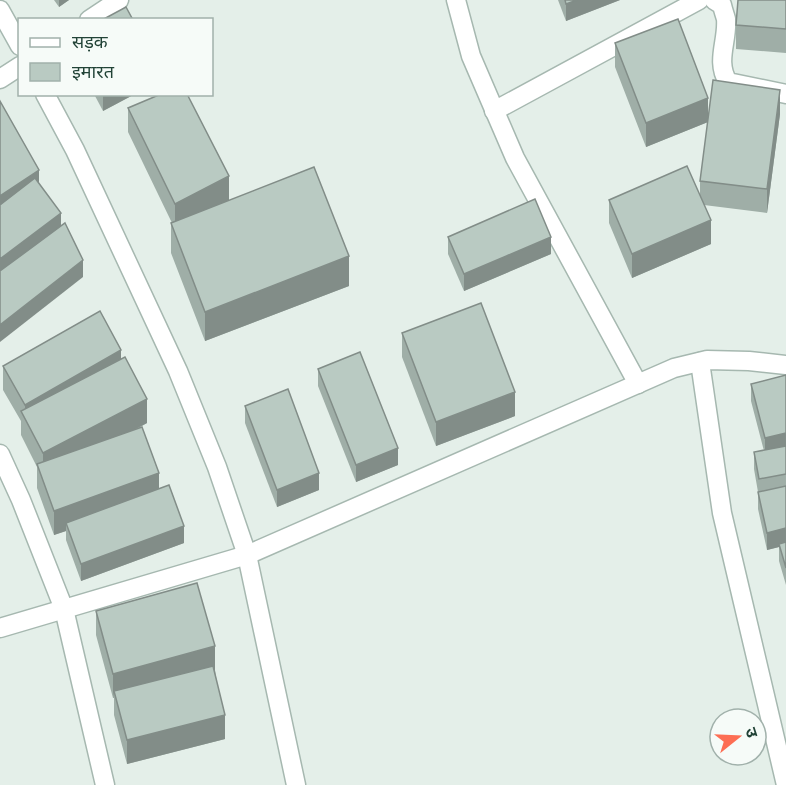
<svg xmlns="http://www.w3.org/2000/svg" width="786" height="785" font-family="'Noto Sans','Noto Sans Devanagari',sans-serif">
  <style>
    .lines { fill: none; stroke-linecap: round; stroke-linejoin: round }
    .minor-casing { stroke: #a6b8b0; stroke-width: 21 }
    .minor { stroke: #fff; stroke-width: 18 }
    .wall { fill: #9faea7 }
    .shaded-wall { fill: #828d88 }
    .building { fill: #b9cac2; stroke: #828d88; stroke-width: 1.5 }
  </style>
  <rect width="100%" height="100%" fill="#e4efe9"/>
  <g class="lines">
    <g class="minor-casing">
      <g id="minor">
        <polyline points="456,0 471,56 515,158 638,384"/>
        <path d="M714,0L722,5C723,10 725,15 726,19C728,41 715,61 728,82L786,94"/>
        <polyline points="0,10 20,46"/>
        <polyline points="89,20 119,0"/>
        <polyline points="0,79 20,66"/>
        <polyline points="45,94 75,150 178,371 217,467 247,555 296,785"/>
        <polyline points="494,111 699,0"/>
        <polyline points="700,362 722,513 786,785"/>
        <polyline points="0,454 21,500 64,609 105,785"/>
        <polyline points="0,628 247,555 674,368 707,360 749,361 786,365"/>
      </g>
    </g>
    <use href="#minor" class="minor"/>
  </g>
  <g class="wall">
    <polygon points="54,0 69,0 59,7"/>
    <polygon points="558,0 620,0 566,21"/>
    <polygon points="786,0 786,53 736,49 736,25"/>
    <polygon points="615,43 708,116 780,114 767,213 704,205 711,244 632,278 609,223 609,200 700,196 700,181 708,122 646,147 615,67"/>
    <polygon points="94,94 135,94 103,111"/>
    <polygon points="128,108 229,200 221,204 349,286 205,341 171,253 171,223 172,223 128,132"/>
    <polygon points="448,237 551,254 464,291 448,254"/>
    <polygon points="402,333 515,416 436,446 402,357"/>
    <polygon points="121,359 147,423 137,429 159,489 184,543 81,581 66,540 66,531 54,535 37,488 37,467 21,435 21,421 3,390 3,366"/>
    <polygon points="318,369 398,465 356,482 318,386"/>
    <polygon points="786,375 786,585 779,561 779,547 767,550 758,509 758,492 754,469 754,452 764,451 751,401 751,384"/>
    <polygon points="245,406 319,490 277,507 245,423"/>
    <polygon points="96,611 215,670 225,739 127,764 114,715 114,698 113,698 96,635"/>
  </g>
  <g class="shaded-wall">
    <polygon points="59,0 69,0 59,7"/>
    <polygon points="577,0 620,0 566,21 566,4"/>
    <polygon points="780,90 780,114 767,213 767,189"/>
    <polygon points="103,94 135,94 103,111"/>
    <polygon points="708,98 708,122 646,147 646,123"/>
    <polygon points="39,170 39,194 0,220 0,196"/>
    <polygon points="229,176 229,200 175,228 175,204"/>
    <polygon points="61,213 61,237 0,283 0,259"/>
    <polygon points="711,220 711,244 632,278 632,254"/>
    <polygon points="551,237 551,254 464,291 464,274"/>
    <polygon points="349,256 349,286 205,341 205,312"/>
    <polygon points="83,260 83,277 0,342 0,325"/>
    <polygon points="121,350 121,374 25,419 25,405"/>
    <polygon points="515,392 515,416 436,446 436,422"/>
    <polygon points="147,399 147,423 43,477 43,453"/>
    <polygon points="786,433 786,450 765,455 765,438"/>
    <polygon points="398,448 398,465 356,482 356,465"/>
    <polygon points="159,473 159,497 66,523 66,531 54,535 54,511"/>
    <polygon points="319,473 319,490 277,507 277,490"/>
    <polygon points="184,526 184,543 81,581 81,564"/>
    <polygon points="786,528 786,545 779,544 779,547 767,550 767,533"/>
    <polygon points="215,646 215,670 116,698 114,691 113,698 113,674"/>
    <polygon points="225,715 225,739 127,764 127,740"/>
  </g>
  <g class="building">
    <polygon points="565,0 577,0 566,4"/>
    <polygon points="738,0 786,0 786,29 736,25"/>
    <polygon points="126,7 133,20 102,20"/>
    <polygon points="678,19 708,98 646,123 615,43"/>
    <polygon points="713,80 780,90 767,189 700,181"/>
    <polygon points="161,94 187,94 229,176 175,204 128,108"/>
    <polygon points="0,101 39,170 0,196"/>
    <polygon points="687,166 711,220 632,254 609,200"/>
    <polygon points="314,167 349,256 205,312 171,223"/>
    <polygon points="35,178 61,213 0,259 0,205"/>
    <polygon points="535,199 551,237 464,274 448,237"/>
    <polygon points="65,223 83,260 0,325 0,271"/>
    <polygon points="481,303 515,392 436,422 402,333"/>
    <polygon points="100,311 121,350 25,405 3,366"/>
    <polygon points="360,352 398,448 356,465 318,369"/>
    <polygon points="125,357 147,399 43,453 21,411"/>
    <polygon points="786,375 786,433 765,438 751,384"/>
    <polygon points="288,389 319,473 277,490 245,406"/>
    <polygon points="142,427 159,473 54,511 37,464"/>
    <polygon points="786,446 786,474 759,479 754,452"/>
    <polygon points="169,485 184,526 81,564 66,523"/>
    <polygon points="786,486 786,528 767,533 758,492"/>
    <polygon points="786,542 786,568 779,544"/>
    <polygon points="197,583 215,646 113,674 96,611"/>
    <polygon points="213,666 225,715 127,740 114,691"/>
  </g>
  <rect x="18" y="18" width="195" height="78" fill="#f6fbf8" stroke="#a1b1ab" stroke-width="1.5"/>
  <rect x="30" y="38" width="30" height="9" fill="#ffffff" stroke="#a1b1ab" stroke-width="1.5"/>
  <text x="72" y="48" font-size="18" fill="#224337">सड़क</text>
  <rect x="30" y="63" width="30" height="18" fill="#b9cac2" stroke="#a1b1ab" stroke-width="1.5"/>
  <text x="72" y="78" font-size="18" fill="#224337">इमारत</text>
  <g transform="translate(738 737) rotate(72)"><circle r="28" fill="#f6fbf8" stroke="#a1b1ab" stroke-width="1.5"/>
  <path d="M0-4.5L10 22L0 15L-10 22Z" fill="#fd6e54"/>
  <text y="-9" font-size="16" font-weight="bold" text-anchor="middle" fill="#224337">उ</text>
  </g>
</svg>
